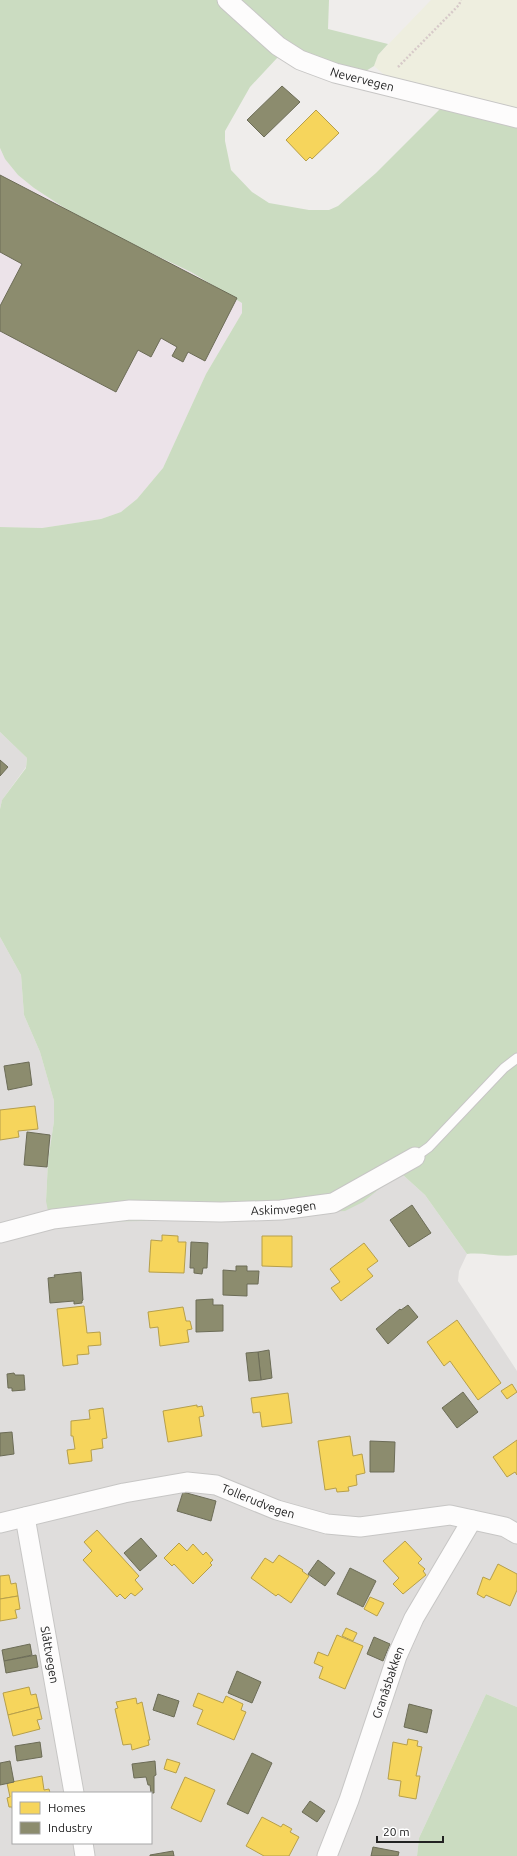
<svg xmlns="http://www.w3.org/2000/svg" width="517" height="1856" font-family="Ubuntu,sans-serif">
  <style>
    .residential { fill: #dfdddc; fill-rule: evenodd }
    .industrial { fill: #ece3e9 }
    .farmland { fill: #eeeedf }
    .forest { fill: #cbdcc1 }
    .homes { fill: #f6d55c; stroke: #b69f4b }
    .industry { fill: #8c8c6e; stroke: #6c6c57 }
    .lines { fill: none; stroke-linecap: round; stroke-linejoin: round }
    .lane-casing { stroke: #c7c6c5; stroke-width: 11 }
    .street-casing { stroke: #c7c6c5; stroke-width: 21 }
    .path { stroke: #d7cac9; stroke-width: 2.5; stroke-dasharray: 2 2; stroke-linecap: butt }
    .lane { stroke: #fdfcfc; stroke-width: 9 }
    .street { stroke: #fdfcfc; stroke-width: 19 }
    .labels { text-anchor: middle; stroke-width: 4; stroke-linejoin: round; paint-order: stroke }
    .street-label { font-size: 12px; fill: #222; stroke: #fff }
  </style>
  <rect width="100%" height="100%" fill="#efedeb"/>
  <g class="residential">
    <polygon points="0,732 27,758 26,767 2,800 0,809"/>
    <path d="M0,937L21,975L24,1015L40,1052L54,1101V1121L48,1161L46,1201L394,1177L403,1175L425,1195L467,1254L459,1271L458,1281L517,1371V1707L486,1694L419,1838L417,1856H0ZM13,1793H151V1843H13Z"/>
  </g>
  <polygon class="industrial" points="0,148 5,159 18,175 34,188 86,222 191,272 242,303 242,313 206,374 163,468 137,499 121,512 101,519 42,528 0,527"/>
  <polygon class="farmland" points="431,0 517,0 517,109 395,84 374,66 378,55"/>
  <g class="forest">
    <path d="M0,0H329L328,29L388,44L378,55L374,66L356,77L278,57L250,87L225,131V141L231,170L252,192L269,203L309,210H329L338,206L376,173L451,98L517,109V1255C500,1258 484,1252 467,1254L425,1195L403,1175L394,1177L363,1202L345,1211L295,1213L256,1219L84,1222L48,1211L46,1201L48,1161L54,1121V1101L40,1052L24,1015L21,975L0,937V809L2,800L26,768L27,758L0,732V527L42,528L101,519L121,512L137,499L163,468L206,374L242,313V303L191,272L86,222L34,188L18,175L5,159L0,148Z"/>
    <polygon points="486,1694 517,1707 517,1856 417,1856 419,1838"/>
  </g>
  <g class="homes">
    <polygon points="316,110 339,133 312,159 310,157 306,161 286,140"/>
    <polygon points="35,1106 38,1129 18,1131 19,1137 0,1140 0,1110"/>
    <polygon points="162,1235 178,1236 178,1242 186,1242 184,1273 149,1272 151,1240 162,1241"/>
    <polygon points="262,1236 292,1236 292,1267 262,1266"/>
    <polygon points="364,1243 378,1261 367,1269 373,1276 341,1301 331,1288 340,1282 330,1269"/>
    <polygon points="84,1306 87,1333 100,1332 101,1345 88,1346 89,1354 77,1355 78,1364 63,1366 57,1309"/>
    <polygon points="183,1307 186,1321 190,1321 192,1329 187,1330 189,1342 160,1346 158,1327 150,1328 148,1312"/>
    <polygon points="457,1320 501,1383 478,1400 450,1361 444,1366 427,1342"/>
    <polygon points="512,1384 517,1392 507,1399 501,1391"/>
    <polygon points="288,1393 292,1423 262,1427 260,1412 253,1413 251,1398"/>
    <polygon points="197,1405 197,1407 202,1406 204,1416 199,1417 202,1436 168,1442 163,1411"/>
    <polygon points="103,1408 107,1438 102,1439 103,1448 91,1450 92,1461 69,1464 67,1450 75,1449 73,1436 71,1436 71,1421 90,1419 89,1410"/>
    <polygon points="350,1436 353,1456 362,1454 365,1473 356,1475 357,1485 348,1487 349,1491 337,1492 336,1488 325,1490 318,1441"/>
    <polygon points="517,1440 517,1475 515,1472 507,1477 493,1457"/>
    <polygon points="97,1530 139,1576 135,1580 143,1589 135,1596 131,1593 125,1599 120,1594 117,1597 83,1560 92,1551 84,1542"/>
    <polygon points="405,1541 422,1559 418,1563 425,1569 423,1571 426,1575 403,1594 393,1584 399,1578 383,1561"/>
    <polygon points="179,1543 187,1551 193,1544 203,1555 206,1552 213,1560 210,1563 212,1565 193,1584 174,1564 172,1566 164,1558"/>
    <polygon points="279,1555 303,1570 302,1571 309,1576 291,1603 278,1594 276,1596 251,1578 265,1558 273,1563"/>
    <polygon points="498,1564 517,1574 517,1590 510,1606 486,1595 484,1598 477,1594 483,1577 490,1580"/>
    <polygon points="9,1575 11,1584 16,1583 18,1596 0,1599 0,1576"/>
    <polygon points="18,1596 20,1609 15,1610 17,1618 0,1621 0,1599"/>
    <polygon points="370,1597 384,1603 377,1616 364,1609"/>
    <polygon points="346,1628 357,1633 353,1641 342,1636"/>
    <polygon points="337,1635 363,1646 345,1689 319,1678 323,1667 314,1663 318,1652 328,1656"/>
    <polygon points="29,1687 31,1695 36,1694 39,1707 8,1715 3,1693"/>
    <polygon points="198,1693 223,1703 226,1696 243,1704 241,1710 246,1712 234,1740 197,1724 203,1710 193,1706"/>
    <polygon points="136,1698 137,1704 142,1702 150,1740 148,1740 149,1745 132,1750 131,1744 123,1745 115,1709 118,1708 116,1702"/>
    <polygon points="39,1707 42,1719 37,1720 40,1729 13,1736 8,1715"/>
    <polygon points="408,1739 418,1741 417,1746 422,1747 416,1776 420,1776 416,1799 399,1796 401,1781 388,1779 393,1742 407,1745"/>
    <polygon points="167,1759 180,1763 176,1773 164,1769"/>
    <polygon points="42,1776 44,1790 49,1789 50,1793 13,1793 13,1812 12,1807 9,1807 7,1798 10,1797 7,1783"/>
    <polygon points="185,1777 215,1790 201,1822 171,1808"/>
    <polygon points="262,1817 281,1827 283,1824 292,1829 290,1832 299,1837 289,1856 264,1856 246,1846"/>
  </g>
  <g class="industry">
    <polygon points="282,86 300,102 264,137 247,120"/>
    <polygon points="0,175 237,298 205,361 188,352 183,362 172,356 177,347 161,338 151,357 138,350 116,392 0,331 0,306 22,264 0,252"/>
    <polygon points="0,760 8,767 0,776"/>
    <polygon points="29,1062 32,1085 8,1090 4,1066"/>
    <polygon points="27,1132 50,1135 47,1167 24,1165"/>
    <polygon points="412,1205 431,1233 409,1247 390,1220"/>
    <polygon points="191,1242 208,1243 207,1268 203,1268 202,1274 194,1273 194,1268 190,1268"/>
    <polygon points="236,1266 247,1266 247,1271 259,1271 258,1284 247,1284 247,1296 223,1295 223,1270 236,1271"/>
    <polygon points="81,1272 83,1300 82,1301 82,1303 74,1304 74,1301 50,1303 48,1278 55,1277 54,1275"/>
    <polygon points="213,1299 213,1305 223,1305 223,1331 196,1332 196,1300"/>
    <polygon points="408,1305 418,1317 388,1344 376,1329 400,1309 401,1310"/>
    <polygon points="269,1350 272,1378 261,1380 258,1352"/>
    <polygon points="258,1352 261,1380 249,1381 246,1353"/>
    <polygon points="14,1373 15,1375 24,1375 25,1390 12,1391 12,1388 8,1388 7,1374"/>
    <polygon points="463,1392 478,1412 457,1428 442,1408"/>
    <polygon points="12,1432 14,1454 0,1456 0,1433"/>
    <polygon points="370,1441 395,1442 394,1472 370,1472"/>
    <polygon points="183,1492 216,1501 211,1521 177,1511"/>
    <polygon points="141,1538 157,1556 140,1571 124,1553"/>
    <polygon points="318,1560 335,1573 325,1586 308,1574"/>
    <polygon points="350,1568 376,1581 363,1607 337,1594"/>
    <polygon points="374,1637 390,1644 383,1661 367,1654"/>
    <polygon points="30,1644 32,1655 4,1661 2,1650"/>
    <polygon points="36,1655 38,1667 6,1673 4,1661"/>
    <polygon points="237,1671 261,1682 252,1703 228,1693"/>
    <polygon points="158,1694 179,1701 174,1717 153,1710"/>
    <polygon points="409,1704 432,1710 427,1733 404,1727"/>
    <polygon points="40,1742 42,1757 17,1761 15,1746"/>
    <polygon points="252,1753 272,1763 248,1814 227,1804"/>
    <polygon points="10,1761 14,1782 0,1785 0,1763"/>
    <polygon points="155,1761 156,1775 154,1776 154,1793 151,1793 150,1785 148,1785 146,1777 134,1778 132,1764"/>
    <polygon points="310,1801 325,1811 317,1822 302,1812"/>
    <polygon points="373,1847 399,1852 398,1856 371,1856"/>
    <polygon points="173,1851 174,1856 150,1856 150,1855"/>
  </g>
  <g class="lines">
    <g class="lane-casing">
      <polyline id="lane" points="415,1157 429,1147 504,1068 517,1058"/>
    </g>
    <g class="street-casing">
      <g id="street">
        <path id="s1" d="M227,0L278,46L300,60L335,73L517,118"/>
        <path id="s2" d="M0,1233L53,1219L130,1210L221,1212L281,1210L333,1203L415,1157"/>
        <path id="s3" d="M25,1517L74,1793"/>
        <path id="s4" d="M0,1523L124,1493L187,1482L216,1485L277,1510L327,1524L360,1527L450,1515L505,1527L517,1534"/>
        <polyline points="83,1843 85,1856"/>
        <path id="s5" d="M327,1856L349,1800L397,1656L414,1618L472,1520"/>
      </g>
    </g>
    <polyline class="path" points="398,67 459,5 461,0"/>
    <use href="#lane" class="lane"/>
    <use href="#street" class="street"/>
  </g>
  <g class="labels">
    <g class="street-label">
      <text dy="4" stroke="none"><textPath href="#s1" startOffset="160">Nevervegen</textPath></text>
      <text dy="4" stroke="none"><textPath href="#s2" startOffset="286">Askimvegen</textPath></text>
      <text dy="4" stroke="none"><textPath href="#s4" startOffset="266">Tollerudvegen</textPath></text>
      <text dy="4" stroke="none"><textPath href="#s3" startOffset="140">Slåttvegen</textPath></text>
      <text dy="4" stroke="none"><textPath href="#s5" startOffset="184">Granåsbakken</textPath></text>
    </g>
  </g>
  <rect x="12" y="1792" width="140" height="52" fill="#ffffff" stroke="#a7a7a7"/>
  <rect x="20" y="1802" width="20" height="12" fill="#f6d55c" stroke="#a7a7a7"/>
  <text x="48" y="1812" font-size="12" fill="#222222">Homes</text>
  <rect x="20" y="1822" width="20" height="12" fill="#8c8c6e" stroke="#a7a7a7"/>
  <text x="48" y="1832" font-size="12" fill="#222222">Industry</text>
  <path d="M377 1836v6h66v-6" fill="none" stroke="#222222" stroke-width="2"/>
  <text x="383" y="1836" font-size="12" fill="#222222" stroke="#ffffff" stroke-width="3" paint-order="stroke">20 m</text>
</svg>
